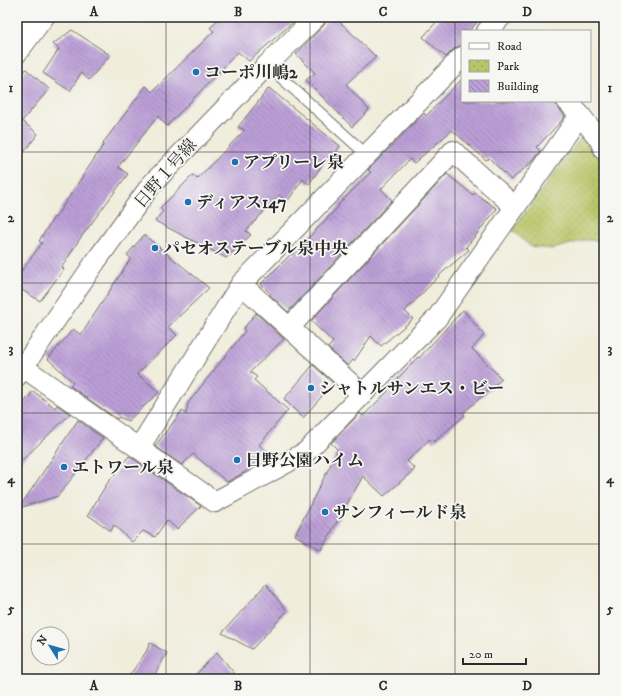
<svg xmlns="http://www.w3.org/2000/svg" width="621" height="696" font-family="'IM FELL DW Pica','Noto Serif JP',serif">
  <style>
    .park { fill: url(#park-dots); stroke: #727849 }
    .building { fill: url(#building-back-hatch) }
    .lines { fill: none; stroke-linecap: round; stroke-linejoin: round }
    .lane-casing { stroke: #706f69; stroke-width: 12 }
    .street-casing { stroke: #706f69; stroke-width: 22 }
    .lane { stroke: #fff; stroke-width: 10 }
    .street { stroke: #fff; stroke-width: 20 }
    .grid { fill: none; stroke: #2b2b2b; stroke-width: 1; stroke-opacity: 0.55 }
    .poi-dot { fill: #1f6fb2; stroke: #f6f6f2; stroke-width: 1.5 }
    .labels { text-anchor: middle; stroke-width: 3.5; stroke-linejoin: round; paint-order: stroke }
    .poi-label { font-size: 17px; font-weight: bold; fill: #2b2b2b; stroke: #f6f6f2; text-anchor: start }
    .street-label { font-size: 17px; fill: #2b2b2b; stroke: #f6f6f2 }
    .neatline { fill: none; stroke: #2b2b2b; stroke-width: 1.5 }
    .grid-label { font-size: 13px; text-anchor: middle; font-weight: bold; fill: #2b2b2b }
  </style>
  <defs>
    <pattern id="park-dots" width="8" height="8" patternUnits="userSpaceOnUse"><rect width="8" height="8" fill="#b8c567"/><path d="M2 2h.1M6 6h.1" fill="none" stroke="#9ea95a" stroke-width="1.8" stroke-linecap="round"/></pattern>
    <pattern id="building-back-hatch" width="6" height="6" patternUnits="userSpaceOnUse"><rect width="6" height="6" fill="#bb9fd7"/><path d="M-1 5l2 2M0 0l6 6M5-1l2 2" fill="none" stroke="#9882af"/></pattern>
  </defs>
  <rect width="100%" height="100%" fill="#f6f6f2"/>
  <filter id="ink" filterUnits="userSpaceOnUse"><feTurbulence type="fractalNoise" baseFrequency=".025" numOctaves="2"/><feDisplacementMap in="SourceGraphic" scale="8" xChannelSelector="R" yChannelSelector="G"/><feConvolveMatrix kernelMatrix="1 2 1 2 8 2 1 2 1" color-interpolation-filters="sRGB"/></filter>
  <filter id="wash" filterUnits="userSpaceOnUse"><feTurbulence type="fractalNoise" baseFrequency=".012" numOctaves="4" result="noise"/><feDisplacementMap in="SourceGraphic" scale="16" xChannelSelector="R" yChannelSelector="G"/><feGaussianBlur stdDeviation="0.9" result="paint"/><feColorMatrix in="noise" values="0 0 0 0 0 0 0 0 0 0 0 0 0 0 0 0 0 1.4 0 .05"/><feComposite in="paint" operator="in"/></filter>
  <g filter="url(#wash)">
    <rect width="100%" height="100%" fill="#f0eddb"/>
    <polygon class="park" points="584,133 597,143 604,167 604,241 585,240 553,249 531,247 512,230"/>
    <g id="blocks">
      <g class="building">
        <polygon points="220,17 299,17 249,61 238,52 167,126 158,116 118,167 128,174 79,240 62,267 64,269 40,301 17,287 17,277 42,243 39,241 54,217 55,218 104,144 103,143 146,86 152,92 214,31 210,28"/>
        <polygon points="327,17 335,17 376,57 346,84 369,110 352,127 306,80 315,73 296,54 324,25 327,20"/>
        <polygon points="441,17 482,17 469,31 462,31 462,46 459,46 454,49 446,57 423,37"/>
        <polygon points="72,30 110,55 89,80 81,73 70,91 43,73 59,49 53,44"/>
        <polygon points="26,69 49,89 22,121 38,134 17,161 17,82"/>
        <polygon points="462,79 462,101 551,101 557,106 565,116 562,120 537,147 541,151 533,161 511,180 489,158 486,160 452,130 414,163 410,159 381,189 392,200 288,312 270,295 271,294 261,284 291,254 292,255 339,206 338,205 371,172 368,170 424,113 426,116"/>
        <polygon points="269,88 340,146 328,163 326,160 309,184 303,179 287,202 279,195 246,231 251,235 226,258 155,221 163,211 160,208 193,175 197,179 245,130 238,127"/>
        <polygon points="447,174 473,195 475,193 497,209 466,247 469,250 443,272 405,311 413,319 381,346 371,336 354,361 353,360 348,366 328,348 333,342 311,321"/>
        <polygon points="144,235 209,288 168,327 177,335 137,374 159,392 128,421 119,417 117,419 70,386 73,382 48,359 73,329 81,335 131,258 127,255"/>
        <polygon points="463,310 484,335 472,349 502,379 463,413 465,415 434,442 430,439 407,461 415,469 384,496 363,476 321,550 295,535 338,450 331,443 360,413 363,416 388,391 387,390 418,357 419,358"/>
        <polygon points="256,313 284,339 250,372 257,377 254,380 288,410 259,445 266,451 245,472 227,482 193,454 182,465 155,446 182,411 186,414 188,403 245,331 243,329"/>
        <polygon points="313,365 333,383 303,418 284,399"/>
        <polygon points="33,391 55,408 57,405 70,414 17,465 17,412"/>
        <polygon points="78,420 103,438 58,496 19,508"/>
        <polygon points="129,456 201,506 177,529 167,520 155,537 143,531 132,542 114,525 111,531 88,515 106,485"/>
        <polygon points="266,584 287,611 252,649 222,633"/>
        <polygon points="150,643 167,653 152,679 127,679 146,652"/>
        <polygon points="217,652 239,679 192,679"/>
      </g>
    </g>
  </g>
  <g filter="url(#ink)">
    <use href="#blocks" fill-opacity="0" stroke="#706f69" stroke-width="1"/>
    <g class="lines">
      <g class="lane-casing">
        <polyline id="lane" points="267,65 367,155"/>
      </g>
      <g class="street-casing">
        <g id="street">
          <polyline points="17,24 29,17"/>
          <polyline points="487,31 501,17"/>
          <polyline points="17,53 44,17"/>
          <polyline points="580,115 600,140 604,150"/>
          <polyline points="241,284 362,394"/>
          <polyline points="289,328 453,151 515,207"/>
          <polyline points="23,367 215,502 306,452 437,318 580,115 567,101"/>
          <polyline points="17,376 96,261 151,185 267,65 316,17"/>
          <polyline points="139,448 241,284 462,57"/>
        </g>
      </g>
      <use href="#lane" class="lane"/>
      <use href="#street" class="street"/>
    </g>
  </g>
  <path class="grid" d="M166,17V679M310,17V679M455,17V679M17,152H604M17,283H604M17,413H604M17,544H604"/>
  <g class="poi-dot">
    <circle cx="196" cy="72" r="4"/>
    <circle cx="235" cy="162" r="4"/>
    <circle cx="188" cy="202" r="4"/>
    <circle cx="155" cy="248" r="4"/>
    <circle cx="311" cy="388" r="4"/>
    <circle cx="237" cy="460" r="4"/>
    <circle cx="64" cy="467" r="4"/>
    <circle cx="325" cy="512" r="4"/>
  </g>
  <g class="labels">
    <g class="poi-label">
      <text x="204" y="78">コーポ川嶋2</text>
      <text x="243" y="168">アプリーレ泉</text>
      <text x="196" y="208">ディアス147</text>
      <text x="163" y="254">パセオステーブル泉中央</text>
      <text x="319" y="394">シャトルサンエス・ビー</text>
      <text x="245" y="466">日野公園ハイム</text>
      <text x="72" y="473">エトワール泉</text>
      <text x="333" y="518">サンフィールド泉</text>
    </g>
    <g class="street-label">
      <text transform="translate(165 173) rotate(-49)" y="6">日野１号線</text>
    </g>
  </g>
  <rect width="621" height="696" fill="none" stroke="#f6f6f2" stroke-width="44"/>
  <rect x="461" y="30" width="130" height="72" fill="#f6f6f2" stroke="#a5a5a2"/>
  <rect x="469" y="43" width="20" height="6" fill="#ffffff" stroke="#a5a5a2"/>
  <text x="497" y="50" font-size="12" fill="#2b2b2b">Road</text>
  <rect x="469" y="60" width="20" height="12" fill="url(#park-dots)" stroke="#a5a5a2"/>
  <text x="497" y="70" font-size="12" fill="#2b2b2b">Park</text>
  <rect x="469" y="80" width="20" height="12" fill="url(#building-back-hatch)" stroke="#a5a5a2"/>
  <text x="497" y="90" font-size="12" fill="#2b2b2b">Building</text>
  <g transform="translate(50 646) rotate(307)"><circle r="19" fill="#f6f6f2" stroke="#a5a5a2"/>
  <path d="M0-3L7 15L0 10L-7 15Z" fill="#1f6fb2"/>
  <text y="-6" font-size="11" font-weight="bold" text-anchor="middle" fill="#2b2b2b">N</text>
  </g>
  <path d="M463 658v6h63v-6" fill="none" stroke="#2b2b2b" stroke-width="2"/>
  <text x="469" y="658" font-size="12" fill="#2b2b2b" stroke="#f6f6f2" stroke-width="3" paint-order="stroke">20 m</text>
  <rect x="22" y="22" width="577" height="652" class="neatline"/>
  <g class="grid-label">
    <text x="94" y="16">A</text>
    <text x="238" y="16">B</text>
    <text x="383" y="16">C</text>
    <text x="527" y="16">D</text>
    <text x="11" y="92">1</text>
    <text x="610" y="92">1</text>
    <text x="11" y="222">2</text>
    <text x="610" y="222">2</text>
    <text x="11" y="353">3</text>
    <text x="610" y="353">3</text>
    <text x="11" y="483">4</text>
    <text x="610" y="483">4</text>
    <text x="11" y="613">5</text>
    <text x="610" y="613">5</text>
    <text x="94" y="690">A</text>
    <text x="238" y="690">B</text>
    <text x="383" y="690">C</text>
    <text x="527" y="690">D</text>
  </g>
</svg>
